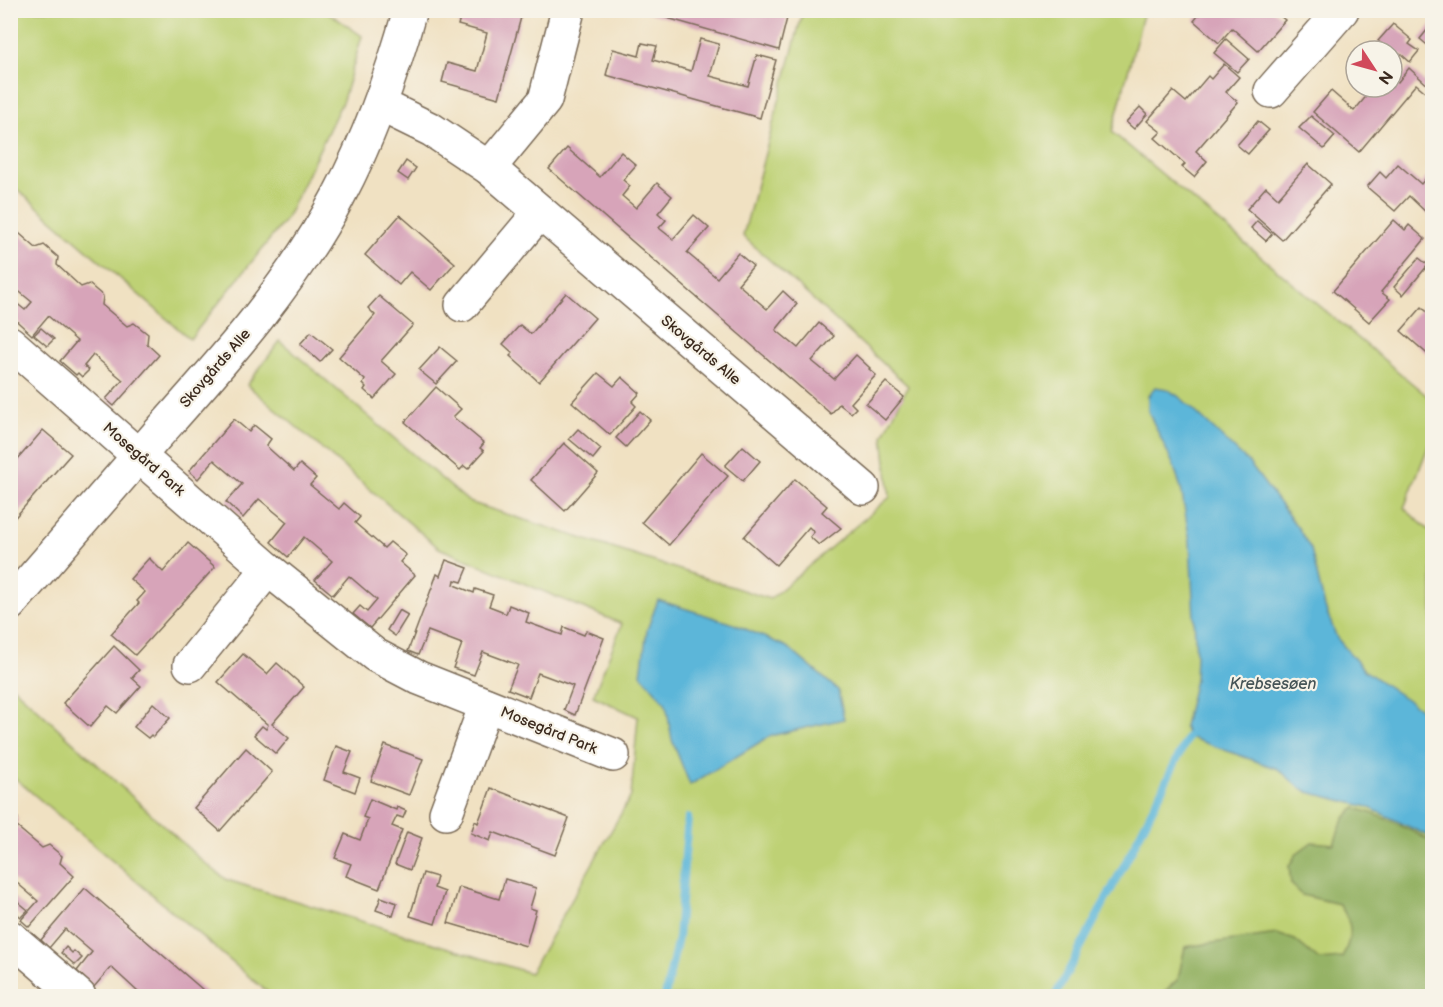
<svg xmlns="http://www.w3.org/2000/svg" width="1443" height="1007" font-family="'Balsamiq Sans',sans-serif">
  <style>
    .green { fill: #bed174; stroke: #7c7e49; stroke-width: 1.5 }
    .forest { fill: #96b366; stroke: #686e42; stroke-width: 1.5 }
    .water { fill: #5bb6d9; stroke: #4b707c; stroke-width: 1.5 }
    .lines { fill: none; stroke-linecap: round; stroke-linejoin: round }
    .stream { stroke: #5bb6d9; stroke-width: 8 }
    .building { fill: #d7a4b9 }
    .minor-casing { stroke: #7a6a57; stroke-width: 36 }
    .minor { stroke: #fff; stroke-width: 33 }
    .labels { text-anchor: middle; stroke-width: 4.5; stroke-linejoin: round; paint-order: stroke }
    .street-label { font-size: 15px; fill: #3b2a1e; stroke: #f7f3e8 }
    .water-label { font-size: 16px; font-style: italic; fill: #455456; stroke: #f7f3e8 }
  </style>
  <rect width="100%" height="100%" fill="#f7f3e8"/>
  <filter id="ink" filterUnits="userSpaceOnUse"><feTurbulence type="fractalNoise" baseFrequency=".0167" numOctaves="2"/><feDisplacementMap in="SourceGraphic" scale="12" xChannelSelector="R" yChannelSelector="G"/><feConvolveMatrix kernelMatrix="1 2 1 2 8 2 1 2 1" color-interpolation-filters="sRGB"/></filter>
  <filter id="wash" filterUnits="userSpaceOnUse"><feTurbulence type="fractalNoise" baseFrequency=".008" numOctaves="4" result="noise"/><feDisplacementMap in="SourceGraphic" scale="24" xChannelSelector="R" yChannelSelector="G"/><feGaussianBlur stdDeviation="1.35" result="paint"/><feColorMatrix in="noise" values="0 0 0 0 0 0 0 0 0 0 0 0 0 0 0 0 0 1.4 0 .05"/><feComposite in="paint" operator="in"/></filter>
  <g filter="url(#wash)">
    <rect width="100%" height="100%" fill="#f0e1c2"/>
    <g class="green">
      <polygon points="11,10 326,11 362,36 343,100 286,219 190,339 11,184"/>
      <polygon points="803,11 1144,11 1112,132 1432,400 1432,437 1404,508 1432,533 1432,996 272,996 11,775 10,684 201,860 227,880 530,973 631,796 638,717 593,696 622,624 439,548 247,385 280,341 469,502 770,599 890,497 883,436 908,386 743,236"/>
    </g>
    <path class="forest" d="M1356,808C1383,816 1408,828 1432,842V996H1160L1178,979L1185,947L1277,934L1295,940L1319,960L1342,958C1353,935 1354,925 1339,904L1302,895L1291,884L1289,866L1297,853L1312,842L1334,844C1339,830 1343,815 1356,808Z"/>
    <g class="water">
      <polygon points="1155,387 1167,389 1181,398 1249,463 1298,528 1311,549 1325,607 1337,638 1364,670 1425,712 1432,720 1432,838 1368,807 1308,792 1299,787 1278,769 1188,737 1184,726 1195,680 1196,656 1190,542 1181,488 1173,464 1148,411 1148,396"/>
      <polygon points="658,600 734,624 787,647 838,690 844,719 770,736 690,785 672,740 666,704 641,674 647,630"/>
    </g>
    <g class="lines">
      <g class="stream">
        <polyline points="665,996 678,938 688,818"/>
        <polyline points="1055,996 1131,852 1188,737"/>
      </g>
    </g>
    <g id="blocks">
      <g class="building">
        <polygon points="462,10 481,10 493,14 494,10 523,10 499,98 442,82 447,63 477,71 487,33 458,25"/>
        <polygon points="639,10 740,10 748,13 748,10 789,10 779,50"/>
        <polygon points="1203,10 1273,10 1285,20 1258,51 1232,28 1219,43 1194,21"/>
        <polygon points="1393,24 1412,40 1409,44 1419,51 1410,62 1401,54 1398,57 1378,41"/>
        <polygon points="1432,24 1432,49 1420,39"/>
        <polygon points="700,39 719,44 710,76 748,86 757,55 776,60 760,118 606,75 613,49 639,56 642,43 657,46 653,60 691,71"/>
        <polygon points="1226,39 1249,59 1237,72 1214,53"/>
        <polygon points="1224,64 1239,77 1226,92 1238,102 1196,151 1207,161 1194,177 1182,167 1185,164 1155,138 1161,132 1147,121 1173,91 1186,102 1208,76 1211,79"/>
        <polygon points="1409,68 1432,89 1428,94 1416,84 1359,152 1313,112 1331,91 1354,111 1374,87 1392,87 1392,77 1398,82"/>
        <polygon points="1140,107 1147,114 1134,129 1126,122"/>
        <polygon points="1311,116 1335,136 1324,149 1299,128"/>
        <polygon points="1258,121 1269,130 1248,154 1237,145"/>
        <polygon points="567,148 600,177 621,152 636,165 623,180 630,186 622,196 636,208 657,183 672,196 658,213 666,220 659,228 673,239 694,215 709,228 687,253 717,278 738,253 753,266 738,284 767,309 783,291 797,304 776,330 798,348 819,323 834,336 812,361 834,379 856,355 870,368 869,369 876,375 851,403 856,408 851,413 839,404 831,414 549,169"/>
        <polygon points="406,161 416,168 408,180 398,173"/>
        <polygon points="1308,164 1331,184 1282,240 1247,209 1266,187 1278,198"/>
        <polygon points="1398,164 1421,184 1432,171 1432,218 1409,196 1395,211 1367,187 1380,172 1386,178"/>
        <polygon points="400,215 455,263 431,290 410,272 399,285 365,255"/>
        <polygon points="10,216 13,218 12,227 36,248 44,245 58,257 57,265 81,287 89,284 103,296 102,305 127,326 134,323 148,334 147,344 159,355 114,406 106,399 123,380 93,355 84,366 89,370 82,377 78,373 76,375 60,361 77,341 48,316 32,335 10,315 10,298 25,310 32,302 10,284"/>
        <polygon points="1394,220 1405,230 1409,225 1425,239 1381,292 1390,299 1369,322 1333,291"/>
        <polygon points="1257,221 1272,234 1266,241 1251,228"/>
        <polygon points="1419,258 1428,265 1403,295 1394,287"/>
        <polygon points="566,293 595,318 539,382 510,356 513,353 503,344 520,325 531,334"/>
        <polygon points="379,296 413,325 381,361 396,374 374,399 364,390 366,387 363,384 365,380 339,357 375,315 368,308"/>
        <polygon points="1422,307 1432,317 1432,358 1401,331"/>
        <polygon points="41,328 54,339 47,346 34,335"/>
        <polygon points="311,332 332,349 320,362 300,344"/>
        <polygon points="440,347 457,361 436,384 419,370"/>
        <polygon points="598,373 614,386 622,377 640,393 632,402 636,406 610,435 572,402"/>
        <polygon points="886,382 904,397 885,420 866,404"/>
        <polygon points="436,387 461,409 453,417 484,443 480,448 484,451 468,469 464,466 460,470 405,422"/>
        <polygon points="640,411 650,420 626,447 616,438"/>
        <polygon points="234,419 249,432 254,425 271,439 266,446 294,471 300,464 316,478 310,485 339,509 344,503 360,517 355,523 384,548 390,542 406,555 400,562 415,575 370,628 353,614 360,606 367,612 377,600 349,576 333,595 315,580 332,561 304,537 288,557 271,542 287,522 259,499 243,518 226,502 242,484 214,460 198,479 189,471"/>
        <polygon points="578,429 601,449 593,459 569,439"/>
        <polygon points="43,430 71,454 10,523 10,468"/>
        <polygon points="564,443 598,473 565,511 531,480"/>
        <polygon points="743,446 760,461 743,481 725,466"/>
        <polygon points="701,453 728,476 669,545 642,522"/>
        <polygon points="795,479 827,506 822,512 841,528 819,545 810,537 814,532 809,527 776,565 744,537"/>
        <polygon points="188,543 215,567 135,655 111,634 139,603 137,601 145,592 130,579 149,558 163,572"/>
        <polygon points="446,560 468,568 462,582 455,580 454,585 474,593 475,589 493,595 489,606 502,611 502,612 506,614 509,605 529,613 526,622 562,635 564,627 584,635 586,631 604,638 575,715 564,710 573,686 538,673 529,697 508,689 518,665 483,652 474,675 453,668 462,644 428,631 418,655 408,651 437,574 440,576"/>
        <polygon points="399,610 408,615 395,636 387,630"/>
        <polygon points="114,646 139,670 132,678 141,686 117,713 108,706 90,727 63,703"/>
        <polygon points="243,654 267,674 277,663 304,687 272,724 289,738 276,754 254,735 262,726 266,729 268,725 218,682"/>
        <polygon points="153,703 170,718 153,737 151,735 148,738 134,727"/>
        <polygon points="385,745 423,759 409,795 371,781"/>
        <polygon points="336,746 352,752 344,772 360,778 355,792 324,780"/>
        <polygon points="246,748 272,772 220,831 194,808"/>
        <polygon points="491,788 569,818 555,855 493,832 490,841 471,833 475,821 478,823"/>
        <polygon points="370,799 396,810 397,807 406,811 403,818 397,816 392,826 402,830 379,889 346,876 351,864 335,858 345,834 360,840 368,819 363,817"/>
        <polygon points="10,812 18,818 16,826 42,848 49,845 62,856 60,863 74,876 29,927 21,920 38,901 10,877"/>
        <polygon points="407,832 422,838 410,870 395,864"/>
        <polygon points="423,873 437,877 434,888 445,892 435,924 410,916"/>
        <polygon points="505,879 536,888 530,908 536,910 526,946 448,923 459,887 499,899"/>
        <polygon points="85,888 210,996 134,996 138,992 111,967 94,987 77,971 92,952 65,929 49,948 41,940"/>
        <polygon points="10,895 28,910 21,917 10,908"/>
        <polygon points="381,897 397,903 393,916 376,910"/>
        <polygon points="66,947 72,953 74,951 82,958 75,965 61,953"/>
      </g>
    </g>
  </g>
  <g filter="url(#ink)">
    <use href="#blocks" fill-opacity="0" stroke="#7a6a57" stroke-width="1.5"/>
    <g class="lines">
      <g class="minor-casing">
        <g id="minor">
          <polyline points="1271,91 1342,10"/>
          <polyline points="381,105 432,130 489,168 863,488"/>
          <polyline points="489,168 545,100 567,14"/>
          <polyline points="462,305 540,212"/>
          <polyline points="10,343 268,569 375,655 419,678 613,755"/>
          <path d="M10,604C59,547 108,491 157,435C223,361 291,286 338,197C370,137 392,75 410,10"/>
          <polyline points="190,665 268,569"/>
          <polyline points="446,813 486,705"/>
          <polyline points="10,937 79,996"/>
        </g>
      </g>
      <use href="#minor" class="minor"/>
    </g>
  </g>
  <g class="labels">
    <g class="street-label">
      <text transform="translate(701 350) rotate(40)" y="5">Skovgårds Alle</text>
      <text transform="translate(215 368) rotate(-49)" y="5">Skovgårds Alle</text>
      <text transform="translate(144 459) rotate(41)" y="5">Mosegård Park</text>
      <text transform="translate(549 730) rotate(22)" y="5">Mosegård Park</text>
    </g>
    <g class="water-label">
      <text x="1273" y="689">Krebsesøen</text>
    </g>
  </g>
  <rect width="1443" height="1007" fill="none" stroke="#f7f3e8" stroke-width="36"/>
  <g transform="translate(1374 69) rotate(126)"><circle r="28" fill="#f7f3e8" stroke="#aca397" stroke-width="1.5"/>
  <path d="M0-4.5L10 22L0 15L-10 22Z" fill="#d1495b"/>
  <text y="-9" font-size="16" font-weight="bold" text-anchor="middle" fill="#3b2a1e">N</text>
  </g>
</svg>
